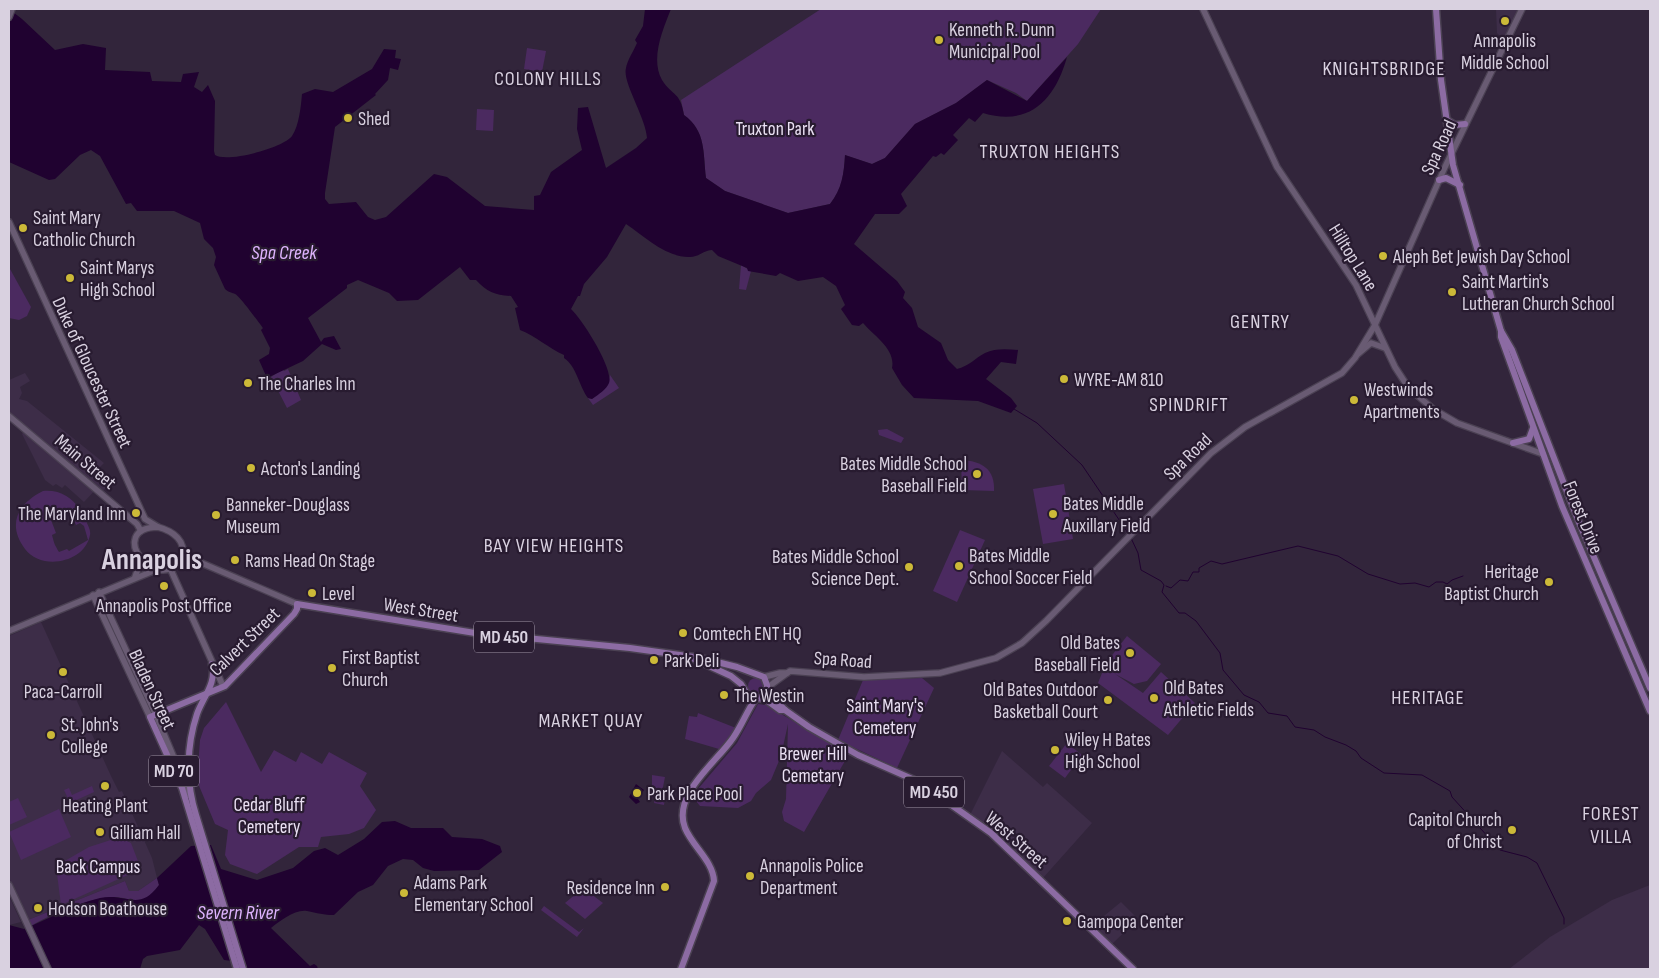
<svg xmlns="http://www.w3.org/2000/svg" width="1659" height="978" font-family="'Sofia Sans Condensed',sans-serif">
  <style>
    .built { fill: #3d2d48 }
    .green { fill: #4b2a60; fill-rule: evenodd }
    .water { fill: #200230 }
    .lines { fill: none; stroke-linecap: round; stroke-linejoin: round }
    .stream { stroke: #200230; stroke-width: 1 }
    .secondary-casing { stroke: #4b4153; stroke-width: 8 }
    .primary-casing { stroke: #4b4153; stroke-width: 9 }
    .secondary { stroke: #695b73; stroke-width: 5.5 }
    .primary { stroke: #8c6ba3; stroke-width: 6 }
    .poi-dot { fill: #ccb938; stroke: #281b30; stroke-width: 2 }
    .labels { text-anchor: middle; stroke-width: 4.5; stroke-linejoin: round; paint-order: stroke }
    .shield { fill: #281b30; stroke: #a49aab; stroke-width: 1 }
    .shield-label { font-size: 18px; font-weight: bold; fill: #d9d1e0 }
    .poi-label { font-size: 19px; fill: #d9d1e0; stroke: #281b30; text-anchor: start }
    .park-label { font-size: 19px; fill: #eae0f3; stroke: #281b30 }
    .street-label { font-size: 19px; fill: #d9d1e0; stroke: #281b30 }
    .neighbourhood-label { font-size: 20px; letter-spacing: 1px; fill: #d9d1e0; stroke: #281b30 }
    .water-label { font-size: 20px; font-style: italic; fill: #dfb4ff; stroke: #281b30 }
    .town-label { font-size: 29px; font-weight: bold; fill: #d9d1e0; stroke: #281b30 }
  </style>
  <rect width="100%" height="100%" fill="#32253b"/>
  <g class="built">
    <polygon points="1496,9 1521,9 1506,37 1501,37 1497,33"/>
    <polygon points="25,373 30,381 20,387 22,393 19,399 27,401 104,463 100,467 112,481 102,492 97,488 84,502 65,485 62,488 56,484 53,486 45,480 22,434 26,429 9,414 9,380"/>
    <polygon points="41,622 111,776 119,792 122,791 152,858 157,878 138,891 129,891 125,881 28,920 9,878 9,636"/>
    <polygon points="1002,751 1043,787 1047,783 1092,823 1043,878 970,815"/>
    <polygon points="1650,885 1650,969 1509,969 1550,937 1612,900"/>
    <polygon points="9,896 21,922 9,925"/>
    <polygon points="1121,902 1138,919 1112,944 1093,925"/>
  </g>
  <g class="green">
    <path d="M821,9H1101L1078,44L1027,101L1016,93L987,80L956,103L915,124L885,158L872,164L845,155C844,174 842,189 830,204L788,213L725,191L706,178C703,152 706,131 684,115L681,100Z"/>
    <polygon points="527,48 546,51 542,72 524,69"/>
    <polygon points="477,109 494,110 493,131 476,130"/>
    <polygon points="741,265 751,271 746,290 739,289"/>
    <polygon points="10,269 31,307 27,316 19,320 9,318"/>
    <polygon points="283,369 284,371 288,369 301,400 287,408 271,377"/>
    <polygon points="610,375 619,388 593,405 588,398 592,399 609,381"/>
    <polygon points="887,429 904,438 901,443 879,435 878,430"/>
    <path d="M961,460C982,461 995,469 994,491L962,490Z"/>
    <polygon points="1064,484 1073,539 1043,544 1033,489"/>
    <path d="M43,491C64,489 78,502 86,521C88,526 91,530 90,535C85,563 41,571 25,549C7,525 17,504 43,491ZM70,512L76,525L80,523L84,526L88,540L69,551L67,549L59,552C54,543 55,546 52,535L56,533L51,520Z"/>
    <polygon points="960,530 985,540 957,602 933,591"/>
    <polygon points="1127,636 1161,664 1147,681 1134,684 1115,674 1143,693 1161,672 1195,703 1168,735 1098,683 1106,663"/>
    <polygon points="922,678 934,688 897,768 838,740 863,680"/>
    <circle cx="756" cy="686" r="8"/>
    <polygon points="226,702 261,772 274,750 296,762 301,752 322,764 329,752 367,773 360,786 376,810 364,828 349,834 321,837 318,847 299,847 257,874 230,864 225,855 228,830 215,824 197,781 200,740 204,728"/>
    <polygon points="758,704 766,705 849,754 804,832 784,821 782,812 786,799 788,724 781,756 771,780 756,793 751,801 738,808 700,806 692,796 737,743"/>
    <polygon points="698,713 736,728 719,749 685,739 689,716 697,717"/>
    <polygon points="1067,743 1082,755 1065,778 1049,766"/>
    <polygon points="652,775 665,777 661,797 665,798 664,805 654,803 655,798 652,797"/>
    <polygon points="92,786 94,792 70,803 64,790 69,788 72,795"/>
    <polygon points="18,798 27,817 9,825 9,802"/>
    <polygon points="59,809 71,837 21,860 9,832"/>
    <polygon points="120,837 131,843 141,869 61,905 56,866 89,847"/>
    <path d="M157,878L159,885C155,891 150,900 142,901C134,902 124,897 115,897C95,896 48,915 31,926L28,920L125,881L129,891H138Z"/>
    <polygon points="583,888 603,903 585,919 565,903"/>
    <polygon points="544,906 579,932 584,928 577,937 541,910"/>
  </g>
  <g class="water">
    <path d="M9,9L22,19L55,50L83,44L106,48L105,70L150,72L152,81L181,82L183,74L199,72L194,87L202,92L208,85L215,101L214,151L215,155C227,163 283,148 292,136C299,126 301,106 302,94L315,89L333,92L372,69L384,49L396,50L395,58L401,59L398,70L390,68L388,80L375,94L376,95L335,127L325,193V199L329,204L356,202L368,217L375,220L386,217L434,174L447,177L485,206L534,210V196L540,195L551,172L582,150L577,129L578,108L588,107L606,168L636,148L647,138C646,118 622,82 626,68C627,61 634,50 637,43L635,40L643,26L645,9H671C663,29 650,59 662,80C673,97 680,91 684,115C706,131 703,152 706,178L725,191L788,213L830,204C842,189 844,173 845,155L872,164L885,158L915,124L956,103L987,80L1027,101L1067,57C1055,100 1029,127 983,113L975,122L969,118L953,135L958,140L944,155L941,153L936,157L933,156L901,194L907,206L899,214H875L854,244L897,281L905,292L903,298L912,308L918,327L941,343L948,360L957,369C969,366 974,359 985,353C995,348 1007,349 1018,350L1016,364L1001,362L986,379L1011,398L1017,406L1011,413L978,401L914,398L902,385L892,368C896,349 873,335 863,323L859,326L852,325L841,309L845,305L836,286L823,277L798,281L780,273L776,276L748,271L747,268L718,256L712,250C704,250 699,257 690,257C667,258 645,237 626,224L607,257L584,284L580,296H578L571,309C582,319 614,369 609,383C606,390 599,394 592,399L588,398C579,386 577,367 564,358V355C548,348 536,336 520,330L515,308L518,307L511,296C495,295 487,292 476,280H470L460,267L418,300L397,301L389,293L358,280L347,285V288L308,318L321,342L324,338L334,336L341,349L336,350L322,344L303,361L267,378L259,360L269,354L270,348L261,330L263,328C260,324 239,295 235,294C233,293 228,292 225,289L214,265L216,257L213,248L204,239L200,223L174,211H137L131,203L126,204L100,156L91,150L80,155L55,179L49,180L9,162Z"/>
    <polygon points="636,784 644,790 638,799 640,802 636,804 629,797"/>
    <path d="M395,821L411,828H443L452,837L482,839L500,846L502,852L479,870L434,871L423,868L413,860L403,859L388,866L373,885L358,892L334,915C324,915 317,913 307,911C295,909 280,921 271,928L310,966L314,964L317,966L318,969H249L232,961L224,960L205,929L199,925L180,950L147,956L143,959L140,969H9V925L24,929C49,919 73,904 100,898C128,893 139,912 159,885L157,878L191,846L211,845L221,869L257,880L293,868L314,851L325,848L338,855L364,839L382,822Z"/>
  </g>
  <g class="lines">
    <g class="stream">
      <polyline points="1014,409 1037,423 1082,465 1128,533"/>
      <polyline points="1131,538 1138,553 1141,570 1161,581 1164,585 1162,592 1179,613 1185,613 1196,621 1220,653 1223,670 1244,695 1259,702 1268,713 1287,716 1295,727 1314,730 1325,737 1346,745 1356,751 1361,758 1384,773 1422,775 1450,791 1452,797 1500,850 1527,857 1537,863 1564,918 1564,924"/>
      <polyline points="1166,586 1171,588 1180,580 1188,581 1193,572 1199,572 1199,568 1211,561 1222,564 1298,546 1338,556 1368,574 1400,584 1415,583 1429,587 1436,582 1443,582 1447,584 1452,580 1463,576"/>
    </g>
    <g class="secondary-casing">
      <g id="secondary">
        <polyline points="1203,9 1277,167 1356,285 1395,367 1408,387 1433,409 1457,423 1543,454"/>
        <polyline points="9,17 12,9"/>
        <polyline points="9,222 145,519 158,527"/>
        <polyline points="1358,354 1371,343 1385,348"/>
        <polyline points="9,416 137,524 141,531"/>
        <path d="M158,527C173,531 187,541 182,558C157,597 104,528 158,527Z"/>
        <polyline points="183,555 297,604"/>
        <polyline points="170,568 223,686"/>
        <polyline points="135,577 139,566 138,557"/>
        <polyline points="99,592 156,715 190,796"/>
        <polyline points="93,595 150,717"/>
        <polyline points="9,631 158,569"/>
        <polyline points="764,677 780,673 787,673"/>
        <polyline points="768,687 790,671 864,677 940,673 996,658 1022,643 1046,621 1211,453 1245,427 1342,373 1355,358 1375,325 1445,167 1522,9"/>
        <polyline points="9,885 48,969"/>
      </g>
    </g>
    <g class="primary-casing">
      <g id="primary">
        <polyline points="1436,9 1441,80 1453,165 1501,331 1501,337 1562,506 1650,711"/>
        <polyline points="1447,120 1455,125 1465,124"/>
        <polyline points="1439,180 1446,178 1460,185"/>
        <polyline points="1501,331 1512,350 1578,520 1650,688"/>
        <polyline points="1513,443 1529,439 1533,428"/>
        <polyline points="694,659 731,676 741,684 749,697 765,699 780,710 785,710"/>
        <path d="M212,664C217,683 203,697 197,714C186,747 186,783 196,815L243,969"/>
        <polyline points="767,691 785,710 809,727 858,755 919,782 991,833 1133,969"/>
        <polyline points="237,969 182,788 150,717 225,686 294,614 297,609 297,604 475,633 630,648 701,658 737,667 764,677 767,685 767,691 759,698"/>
        <path d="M681,969L714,881C713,861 693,847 685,828C672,794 716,763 733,738C742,725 747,711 756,698"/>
      </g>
    </g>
    <use href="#secondary" class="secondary"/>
    <use href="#primary" class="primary"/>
  </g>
  <g class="poi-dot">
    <circle cx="1505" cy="21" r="5"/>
    <circle cx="939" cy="40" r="5"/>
    <circle cx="348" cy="118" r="5"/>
    <circle cx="23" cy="228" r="5"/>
    <circle cx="1383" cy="256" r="5"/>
    <circle cx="70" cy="278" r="5"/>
    <circle cx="1452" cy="292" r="5"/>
    <circle cx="1064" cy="379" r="5"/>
    <circle cx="248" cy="383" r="5"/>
    <circle cx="1354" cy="400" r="5"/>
    <circle cx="251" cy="468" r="5"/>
    <circle cx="977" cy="474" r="5"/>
    <circle cx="136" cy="513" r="5"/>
    <circle cx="1053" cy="514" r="5"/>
    <circle cx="216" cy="515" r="5"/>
    <circle cx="235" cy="560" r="5"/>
    <circle cx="959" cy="566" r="5"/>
    <circle cx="909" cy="567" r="5"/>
    <circle cx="1549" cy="582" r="5"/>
    <circle cx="164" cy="586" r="5"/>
    <circle cx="312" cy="593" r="5"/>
    <circle cx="683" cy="633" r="5"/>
    <circle cx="1130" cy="653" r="5"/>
    <circle cx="654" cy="660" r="5"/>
    <circle cx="332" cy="668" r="5"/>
    <circle cx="63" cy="672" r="5"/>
    <circle cx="724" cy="695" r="5"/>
    <circle cx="1154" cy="698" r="5"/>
    <circle cx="1108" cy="700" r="5"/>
    <circle cx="51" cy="735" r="5"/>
    <circle cx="1055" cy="750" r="5"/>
    <circle cx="105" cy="786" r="5"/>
    <circle cx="637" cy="793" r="5"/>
    <circle cx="1512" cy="830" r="5"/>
    <circle cx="100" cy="832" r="5"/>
    <circle cx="750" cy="876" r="5"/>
    <circle cx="665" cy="887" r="5"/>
    <circle cx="404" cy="893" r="5"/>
    <circle cx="38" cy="908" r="5"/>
    <circle cx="1067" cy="921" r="5"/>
  </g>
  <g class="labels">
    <g class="shield">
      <rect x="474" y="621.5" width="60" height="31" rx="4"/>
      <rect x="149" y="755.5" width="50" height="31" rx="4"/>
      <rect x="904" y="776.5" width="60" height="31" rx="4"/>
    </g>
    <g class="shield-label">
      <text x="504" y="643">MD 450</text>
      <text x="174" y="777">MD 70</text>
      <text x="934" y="798">MD 450</text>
    </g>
    <g class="poi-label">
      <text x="949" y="36">Kenneth R. Dunn<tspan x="949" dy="22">Municipal Pool</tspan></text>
      <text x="1505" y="47" text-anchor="middle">Annapolis<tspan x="1505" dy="22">Middle School</tspan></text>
      <text x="358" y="125">Shed</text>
      <text x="33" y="224">Saint Mary<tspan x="33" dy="22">Catholic Church</tspan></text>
      <text x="1393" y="263">Aleph Bet Jewish Day School</text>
      <text x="80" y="274">Saint Marys<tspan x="80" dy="22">High School</tspan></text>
      <text x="1462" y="288">Saint Martin's<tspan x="1462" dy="22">Lutheran Church School</tspan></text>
      <text x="1074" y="386">WYRE-AM 810</text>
      <text x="258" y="390">The Charles Inn</text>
      <text x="1364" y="396">Westwinds<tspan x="1364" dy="22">Apartments</tspan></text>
      <text x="967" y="470" text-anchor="end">Bates Middle School<tspan x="967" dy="22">Baseball Field</tspan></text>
      <text x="261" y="475">Acton's Landing</text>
      <text x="1063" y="510">Bates Middle<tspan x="1063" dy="22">Auxillary Field</tspan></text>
      <text x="226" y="511">Banneker-Douglass<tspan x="226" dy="22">Museum</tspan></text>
      <text x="126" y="520" text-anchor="end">The Maryland Inn</text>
      <text x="969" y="562">Bates Middle<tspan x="969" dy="22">School Soccer Field</tspan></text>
      <text x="899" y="563" text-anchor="end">Bates Middle School<tspan x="899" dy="22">Science Dept.</tspan></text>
      <text x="245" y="567">Rams Head On Stage</text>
      <text x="1539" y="578" text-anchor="end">Heritage<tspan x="1539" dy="22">Baptist Church</tspan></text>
      <text x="322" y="600">Level</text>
      <text x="164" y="612" text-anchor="middle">Annapolis Post Office</text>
      <text x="693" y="640">Comtech ENT HQ</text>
      <text x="1120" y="649" text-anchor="end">Old Bates<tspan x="1120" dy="22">Baseball Field</tspan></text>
      <text x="342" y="664">First Baptist<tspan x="342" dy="22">Church</tspan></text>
      <text x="664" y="667">Park Deli</text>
      <text x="1164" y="694">Old Bates<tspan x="1164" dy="22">Athletic Fields</tspan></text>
      <text x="1098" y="696" text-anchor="end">Old Bates Outdoor<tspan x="1098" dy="22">Basketball Court</tspan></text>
      <text x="63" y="698" text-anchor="middle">Paca-Carroll</text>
      <text x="734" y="702">The Westin</text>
      <text x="61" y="731">St. John's<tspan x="61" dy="22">College</tspan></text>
      <text x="1065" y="746">Wiley H Bates<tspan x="1065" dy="22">High School</tspan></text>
      <text x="647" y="800">Park Place Pool</text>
      <text x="105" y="812" text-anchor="middle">Heating Plant</text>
      <text x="1502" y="826" text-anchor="end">Capitol Church<tspan x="1502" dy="22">of Christ</tspan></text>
      <text x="110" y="839">Gilliam Hall</text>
      <text x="760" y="872">Annapolis Police<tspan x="760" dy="22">Department</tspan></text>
      <text x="414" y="889">Adams Park<tspan x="414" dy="22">Elementary School</tspan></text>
      <text x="655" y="894" text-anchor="end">Residence Inn</text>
      <text x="48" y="915">Hodson Boathouse</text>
      <text x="1077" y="928">Gampopa Center</text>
    </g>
    <g class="park-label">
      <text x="775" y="135">Truxton Park</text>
      <text x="885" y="712">Saint Mary's<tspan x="885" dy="22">Cemetery</tspan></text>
      <text x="813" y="760">Brewer Hill<tspan x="813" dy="22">Cemetary</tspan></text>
      <text x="269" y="811">Cedar Bluff<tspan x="269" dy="22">Cemetery</tspan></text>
      <text x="98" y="873">Back Campus</text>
    </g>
    <g class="street-label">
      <text transform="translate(1438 147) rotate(-65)" y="7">Spa Road</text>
      <text transform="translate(1354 257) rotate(58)" y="7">Hilltop Lane</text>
      <text transform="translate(93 372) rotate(65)" y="7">Duke of Gloucester Street</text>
      <text transform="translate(1187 456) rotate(-44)" y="7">Spa Road</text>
      <text transform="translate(86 461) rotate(40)" y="7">Main Street</text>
      <text transform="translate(1584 517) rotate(68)" y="7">Forest Drive</text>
      <text transform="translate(421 609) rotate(9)" y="7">West Street</text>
      <text transform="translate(244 641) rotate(-44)" y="7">Calvert Street</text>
      <text transform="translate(843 659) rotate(4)" y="7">Spa Road</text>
      <text transform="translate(153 689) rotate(65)" y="7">Bladen Street</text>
      <text transform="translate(1017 839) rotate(41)" y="7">West Street</text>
    </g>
    <g class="neighbourhood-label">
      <text x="1384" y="75">KNIGHTSBRIDGE</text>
      <text x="548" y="85">COLONY HILLS</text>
      <text x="1050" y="158">TRUXTON HEIGHTS</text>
      <text x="1260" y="328">GENTRY</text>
      <text x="1189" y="411">SPINDRIFT</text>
      <text x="554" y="552">BAY VIEW HEIGHTS</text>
      <text x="1428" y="704">HERITAGE</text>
      <text x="591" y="727">MARKET QUAY</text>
      <text x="1611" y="820">FOREST<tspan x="1611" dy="23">VILLA</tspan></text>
    </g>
    <g class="water-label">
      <text x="284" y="259">Spa Creek</text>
      <text x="238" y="919">Severn River</text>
    </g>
    <g class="town-label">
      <text x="152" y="569">Annapolis</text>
    </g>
  </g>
  <rect width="1659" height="978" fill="none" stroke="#d9d1e0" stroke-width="20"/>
</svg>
